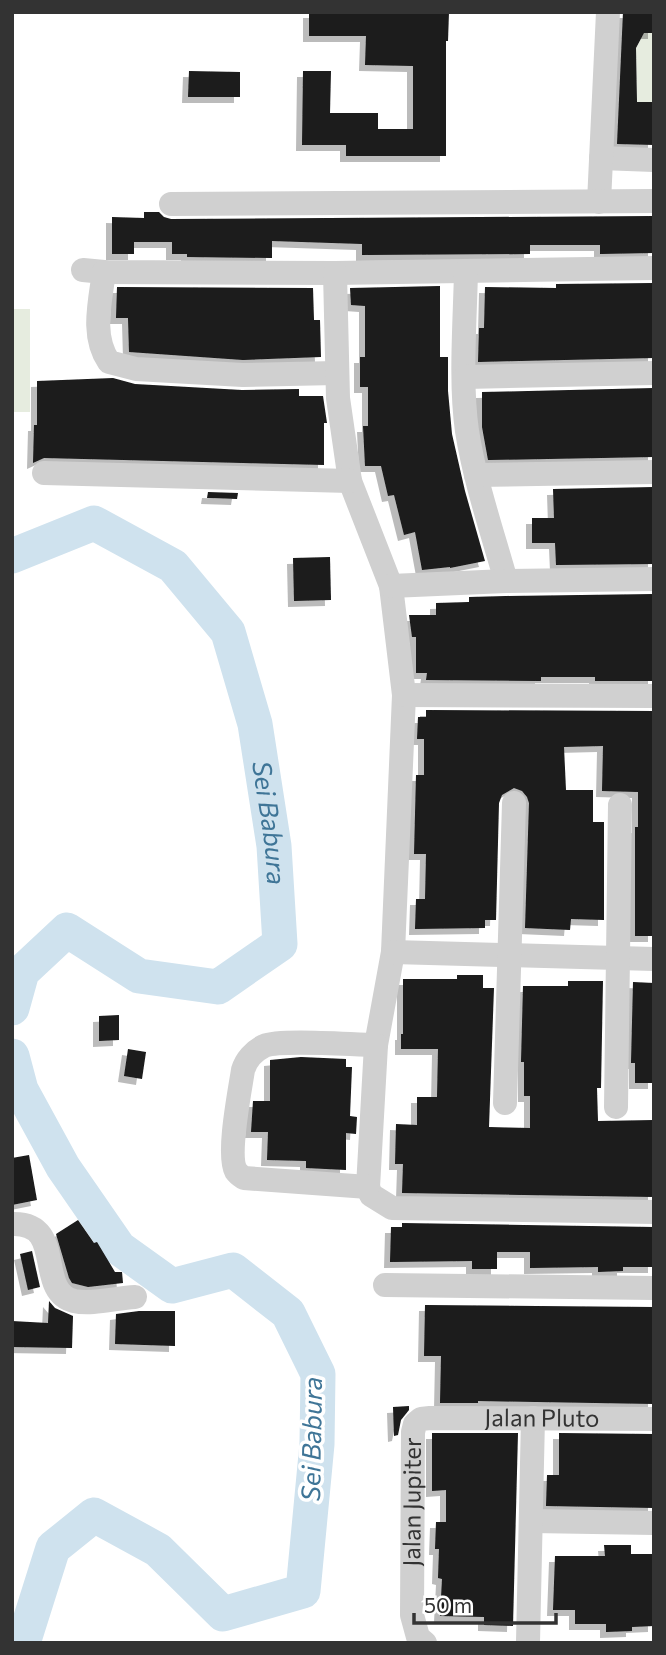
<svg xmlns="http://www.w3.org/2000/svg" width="666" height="1655" font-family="Commissioner,sans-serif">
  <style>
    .green { fill: #e6ecdf }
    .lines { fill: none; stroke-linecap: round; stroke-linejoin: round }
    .river { stroke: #cfe2ee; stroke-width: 35 }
    .building { fill: #1a1a1a; filter: url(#shadow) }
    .minor { stroke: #d0d0d0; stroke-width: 24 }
    .labels { text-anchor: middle; stroke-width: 7; stroke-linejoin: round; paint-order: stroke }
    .street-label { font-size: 24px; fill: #333; stroke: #fff }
    .water-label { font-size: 26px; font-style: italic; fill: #3f7597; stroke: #fff }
  </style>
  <defs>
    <filter id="shadow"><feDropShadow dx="-6" dy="6" stdDeviation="0" flood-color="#0004"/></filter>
  </defs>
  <rect width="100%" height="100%" fill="#fff"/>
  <g class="green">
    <polygon points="644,33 654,33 654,102 637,102 636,48"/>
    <rect x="12" y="309" width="18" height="103"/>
  </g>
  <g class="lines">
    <g class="river">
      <path id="s1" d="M12,556L94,523L173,566L228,632L255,724L274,846L280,944L218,987L139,976L67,930L22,972L12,1008"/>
      <polyline points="12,1056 21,1090 63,1167 119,1248 172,1286 233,1270 288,1313 318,1374 317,1444 303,1591 223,1614 158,1550 94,1515 53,1548 23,1643"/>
    </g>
  </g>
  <g class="building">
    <polygon points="309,12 449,12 448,41 446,41 446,156 346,156 346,145 302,145 303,71 331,71 330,113 378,113 378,129 413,129 413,66 365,65 366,36 309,36"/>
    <polygon points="623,12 654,12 654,33 644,33 636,48 637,102 654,102 654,145 617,144"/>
    <polygon points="189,71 240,72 240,97 188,97"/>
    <polygon points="144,212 159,212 164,217 171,219 654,216 654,253 600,254 600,245 530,245 530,254 362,255 362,244 272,241 272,258 187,257 187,254 172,254 172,242 134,242 134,254 112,254 112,217 144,218"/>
    <polygon points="654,283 654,358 478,362 479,328 484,328 485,287 556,288 556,284"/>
    <polygon points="440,286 440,357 448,357 448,391 452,434 465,491 485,561 450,568 450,567 422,570 415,532 404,535 394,495 388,496 381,466 365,466 363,426 368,426 368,387 360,387 360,357 365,357 365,306 351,305 350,288"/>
    <polygon points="117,287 313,288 314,320 320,320 321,357 243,360 129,352 128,318 116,318"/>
    <polygon points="113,378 135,384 242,390 299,389 299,396 323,396 327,423 324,423 324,465 44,458 33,463 34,425 37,425 37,381"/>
    <polygon points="654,388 654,457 488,460 482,427 482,392"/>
    <polygon points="654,487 654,564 556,565 555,543 532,543 532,518 554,518 553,489"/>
    <polygon points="208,492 238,493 237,499 207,498"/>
    <polygon points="330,557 331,600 294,601 293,558"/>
    <polygon points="654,594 654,681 595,681 595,677 541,677 541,681 426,680 427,673 416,673 416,637 412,637 409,615 436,615 436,603 469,602 469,597 506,596"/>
    <polygon points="426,710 654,711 654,936 635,936 635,827 638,827 638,792 602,791 603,746 564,747 566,790 593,790 593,822 604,822 604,920 571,919 570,930 525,928 529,803 527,797 522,791 514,788 502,795 499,803 496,920 485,920 485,928 415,929 416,899 425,899 426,854 414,854 416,775 424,775 424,739 417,739 418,717 426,717"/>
    <polygon points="457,975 483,975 483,988 494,988 489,1127 530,1128 530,1096 524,1096 524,1062 521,1062 523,986 568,986 568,981 603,981 601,1088 597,1088 598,1121 654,1120 654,1197 402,1193 403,1164 395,1164 396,1124 417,1125 417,1097 437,1097 438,1049 401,1049 401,1034 403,1034 403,979 457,979"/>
    <polygon points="633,982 654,983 654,1083 635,1083 635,1063 631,1063"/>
    <polygon points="119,1015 119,1040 99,1041 99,1016"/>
    <polygon points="128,1049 146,1052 142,1079 124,1076"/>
    <polygon points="301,1057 346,1059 346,1067 352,1067 350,1116 357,1117 356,1134 346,1133 346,1170 306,1168 306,1161 267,1160 268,1132 251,1132 253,1101 270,1101 270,1060"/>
    <polygon points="29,1155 37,1200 12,1205 12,1158"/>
    <polygon points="78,1220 94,1243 97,1242 115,1272 122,1272 123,1283 88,1287 72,1283 69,1278 56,1234"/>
    <polygon points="402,1223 654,1227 654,1267 623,1267 623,1271 598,1272 598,1267 530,1268 530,1252 497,1252 497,1269 472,1269 472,1261 390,1262 391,1227 402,1227"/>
    <polygon points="32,1251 40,1287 28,1290 20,1254"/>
    <polygon points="49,1301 55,1308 73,1316 72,1348 12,1347 12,1321 48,1323"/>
    <polygon points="425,1305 654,1307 654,1404 478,1401 478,1403 440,1403 441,1356 424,1356"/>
    <polygon points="139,1311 175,1311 175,1346 115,1344 116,1314"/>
    <polygon points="409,1406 409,1410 401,1420 398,1435 394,1436 393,1407"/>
    <polygon points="432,1433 518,1433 513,1626 484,1625 484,1617 440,1616 442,1579 438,1578 439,1549 435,1549 436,1522 446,1522 446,1490 432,1491"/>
    <polygon points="559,1433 654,1434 654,1508 546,1506 547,1475 559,1475"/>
    <polygon points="604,1545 631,1545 631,1554 654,1554 654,1626 632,1627 632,1631 606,1632 606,1624 575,1624 575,1610 553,1610 555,1556 605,1556"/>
  </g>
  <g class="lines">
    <g class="minor">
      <polyline points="601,158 654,160"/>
      <polyline points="599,202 608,12"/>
      <polyline points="171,204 654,201"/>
      <polyline points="83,270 104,272 335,273 654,268"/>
      <path d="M466,271C465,321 460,382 467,431C475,482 492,531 506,581"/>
      <path d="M104,272C100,302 91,336 109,362L136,369L243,375L336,373"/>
      <polyline points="335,273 338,398 350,481 391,586 404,695 393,952 376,1045 368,1187 371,1195 392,1208 654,1212"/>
      <polyline points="465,377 654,373"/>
      <polyline points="44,473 350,481"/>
      <polyline points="476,475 654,472"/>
      <polyline points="391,586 506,581 654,579"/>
      <polyline points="404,695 654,696"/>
      <polyline points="393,952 654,959"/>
      <polyline points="505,1103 514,803"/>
      <polyline points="616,1107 620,805"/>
      <path d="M368,1187L244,1178C241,1176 238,1174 236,1171C227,1155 240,1090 243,1070C246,1060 254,1051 264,1046C281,1039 354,1045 376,1045"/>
      <path d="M12,1224C67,1222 34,1291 74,1301C92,1305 116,1298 135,1297"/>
      <polyline points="385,1285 654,1288"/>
      <polyline points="532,1521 654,1523"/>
      <polyline points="528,1642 533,1418"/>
      <path id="s2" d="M425,1643L418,1637L412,1615L413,1432L415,1424L421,1419L430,1418L654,1419"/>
    </g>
  </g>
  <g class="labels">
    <g class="street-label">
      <text dy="8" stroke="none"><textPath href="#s2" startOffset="352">Jalan Pluto</textPath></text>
      <text dy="8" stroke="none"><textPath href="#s2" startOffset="145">Jalan Jupiter</textPath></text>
    </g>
    <g class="water-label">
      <text dy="9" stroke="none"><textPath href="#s1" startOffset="460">Sei Babura</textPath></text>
      <text transform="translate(312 1439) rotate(-89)" y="9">Sei Babura</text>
    </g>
  </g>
  <rect width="666" height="1655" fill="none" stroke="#333333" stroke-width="28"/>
  <path d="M414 1613v10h142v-10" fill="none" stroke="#333333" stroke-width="3.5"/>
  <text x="424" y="1613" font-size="21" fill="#333333" stroke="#ffffff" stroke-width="5" paint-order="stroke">50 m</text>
</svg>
